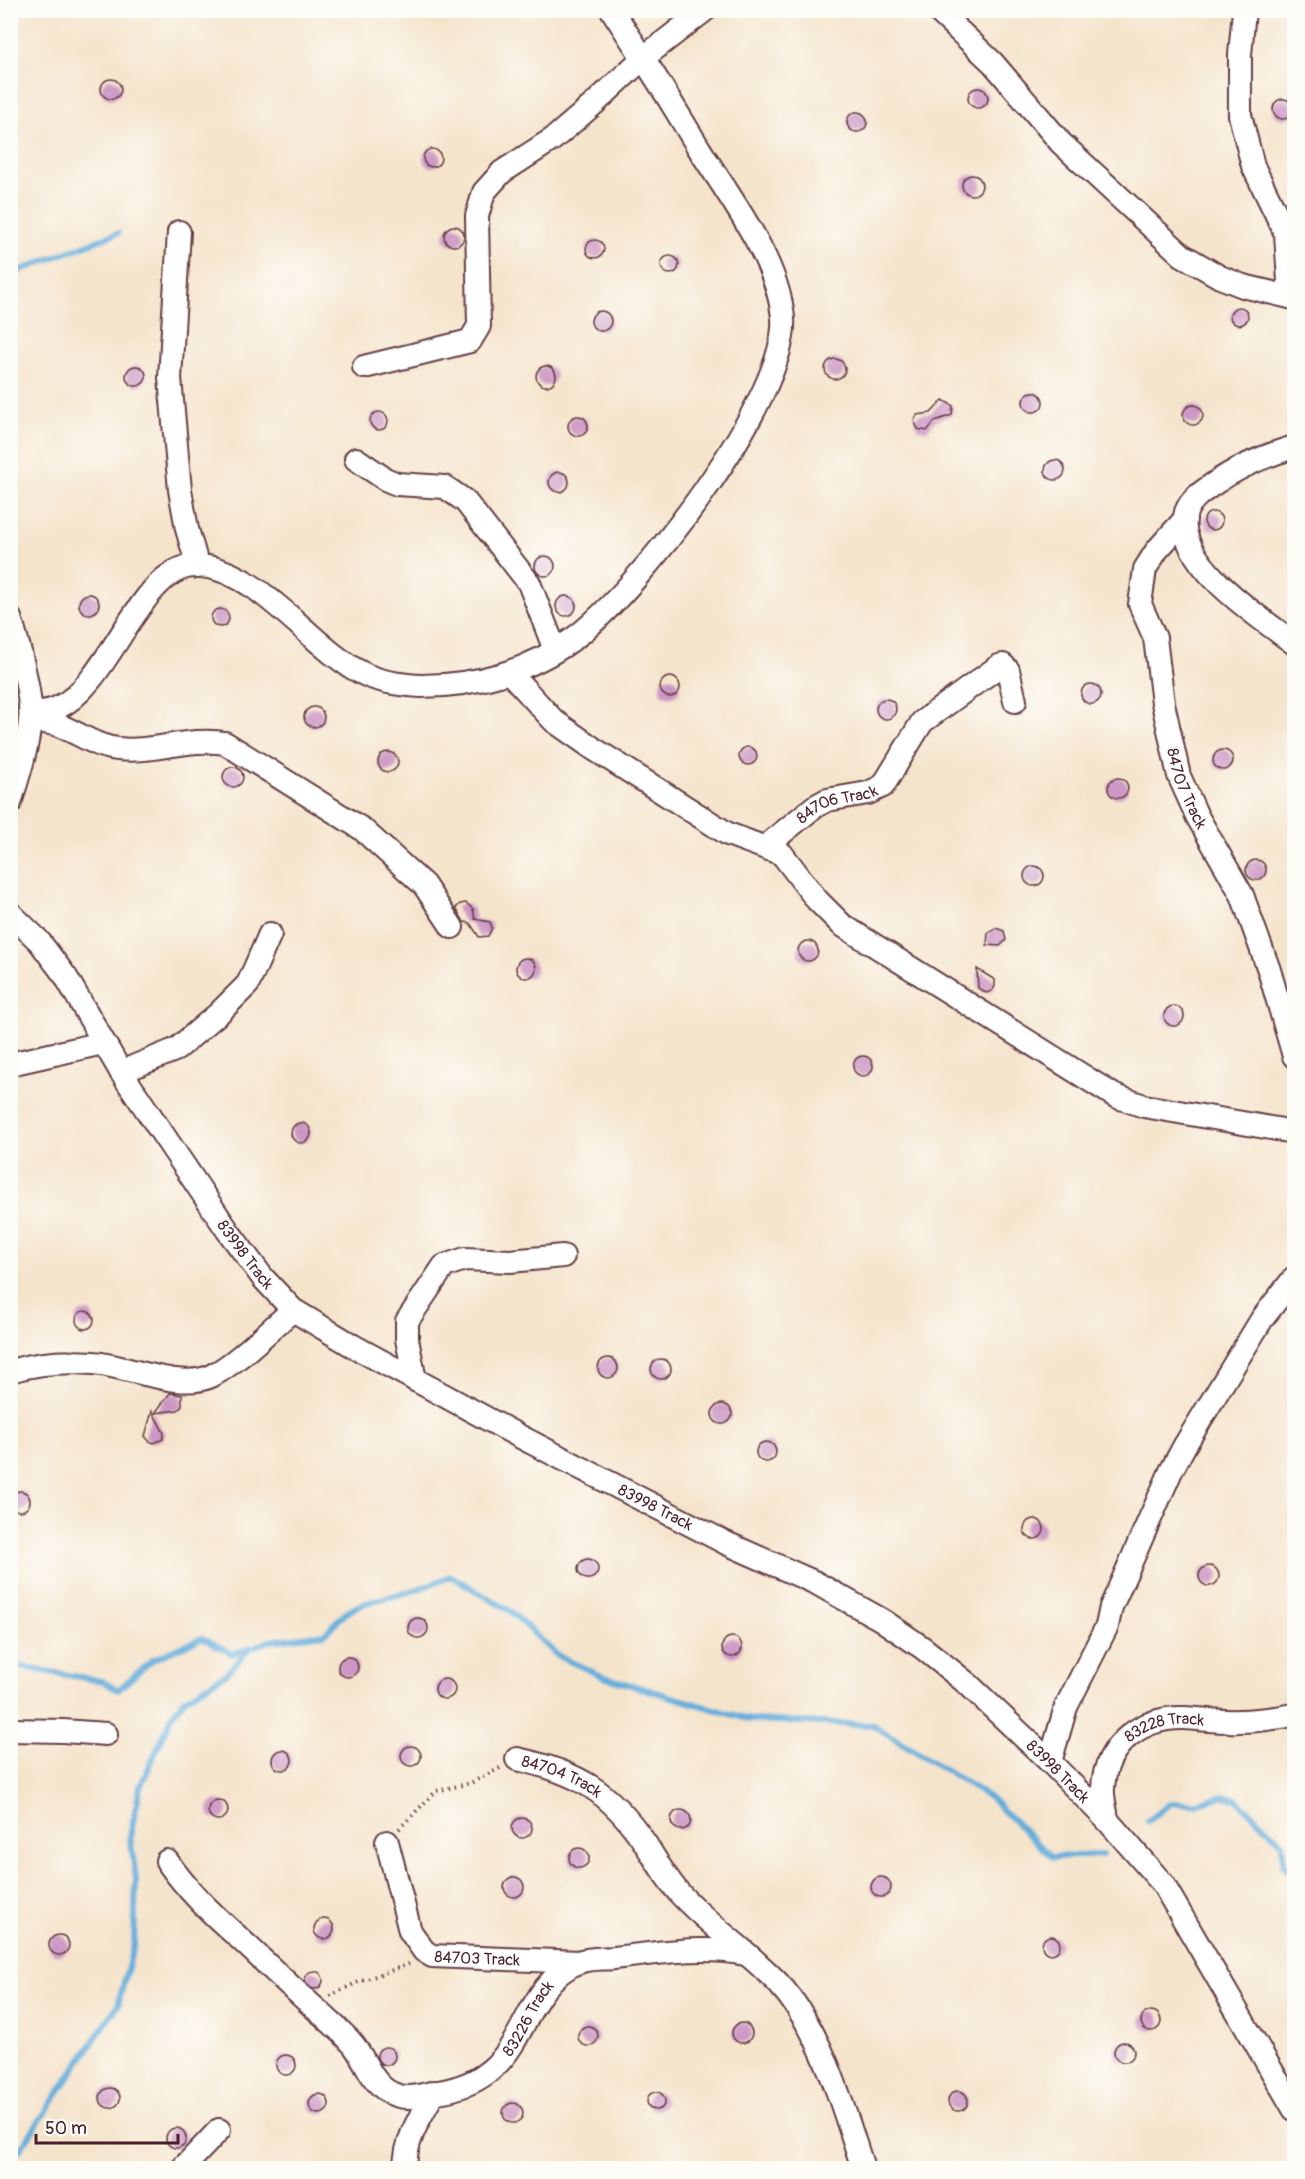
<svg xmlns="http://www.w3.org/2000/svg" width="1305" height="2179" font-family="Pangolin,sans-serif">
  <style>
    .lines { fill: none; stroke-linecap: round; stroke-linejoin: round }
    .stream { stroke: #64addb; stroke-width: 6 }
    .building { fill: #cc97c5 }
    .minor-casing { stroke: #643d43; stroke-width: 26 }
    .path { stroke: #643d43; stroke-width: 4; stroke-dasharray: 1.5 4.5; stroke-linecap: butt }
    .minor { stroke: #fff; stroke-width: 22 }
    .labels { text-anchor: middle; stroke-width: 5; stroke-linejoin: round; paint-order: stroke }
    .street-label { font-size: 16px; fill: #4a1f2b; stroke: #fdfcf7 }
  </style>
  <rect width="100%" height="100%" fill="#fdfcf7"/>
  <filter id="ink" filterUnits="userSpaceOnUse"><feTurbulence type="fractalNoise" baseFrequency=".0167" numOctaves="2"/><feDisplacementMap in="SourceGraphic" scale="12" xChannelSelector="R" yChannelSelector="G"/><feConvolveMatrix kernelMatrix="1 2 1 2 8 2 1 2 1" color-interpolation-filters="sRGB"/></filter>
  <filter id="wash" filterUnits="userSpaceOnUse"><feTurbulence type="fractalNoise" baseFrequency=".008" numOctaves="4" result="noise"/><feDisplacementMap in="SourceGraphic" scale="24" xChannelSelector="R" yChannelSelector="G"/><feGaussianBlur stdDeviation="1.35" result="paint"/><feColorMatrix in="noise" values="0 0 0 0 0 0 0 0 0 0 0 0 0 0 0 0 0 1.4 0 .05"/><feComposite in="paint" operator="in"/></filter>
  <g filter="url(#wash)">
    <rect width="100%" height="100%" fill="#f5e4cc"/>
    <g class="lines">
      <g class="stream">
        <polyline points="10,274 118,233"/>
        <path d="M10,1665L102,1681L118,1690L152,1660L202,1638L233,1654L270,1641L325,1634C354,1598 371,1603 412,1591C425,1587 438,1581 451,1576L510,1611L558,1656L604,1677L751,1720L873,1725L989,1797L1052,1857L1102,1855"/>
        <polyline points="1148,1821 1171,1803 1194,1804 1224,1796 1236,1799 1282,1843 1284,1867 1294,1875"/>
        <polyline points="19,2151 118,2005 134,1944 136,1879 130,1837 140,1787 173,1714 186,1698 226,1674 248,1650"/>
      </g>
    </g>
    <g id="blocks">
      <g class="building">
        <circle cx="111" cy="89" r="10"/>
        <circle cx="978" cy="98" r="10"/>
        <circle cx="1283" cy="109" r="10"/>
        <circle cx="857" cy="122" r="10"/>
        <circle cx="432" cy="158" r="9"/>
        <circle cx="972" cy="185" r="10"/>
        <circle cx="454" cy="236" r="10"/>
        <circle cx="595" cy="249" r="9"/>
        <circle cx="670" cy="265" r="9"/>
        <circle cx="1239" cy="316" r="9"/>
        <circle cx="601" cy="321" r="10"/>
        <circle cx="835" cy="369" r="10"/>
        <circle cx="546" cy="376" r="10"/>
        <circle cx="136" cy="376" r="10"/>
        <circle cx="1033" cy="402" r="10"/>
        <polygon points="943,400 953,406 952,415 935,421 927,431 918,429 914,421 917,415 931,413"/>
        <circle cx="1193" cy="415" r="10"/>
        <circle cx="379" cy="421" r="9"/>
        <circle cx="578" cy="426" r="10"/>
        <circle cx="1055" cy="470" r="10"/>
        <circle cx="559" cy="482" r="10"/>
        <circle cx="1213" cy="521" r="9"/>
        <circle cx="545" cy="566" r="10"/>
        <circle cx="89" cy="604" r="10"/>
        <circle cx="566" cy="606" r="10"/>
        <circle cx="220" cy="618" r="9"/>
        <circle cx="670" cy="687" r="10"/>
        <circle cx="1091" cy="694" r="10"/>
        <circle cx="886" cy="709" r="10"/>
        <circle cx="314" cy="717" r="10"/>
        <circle cx="748" cy="756" r="9"/>
        <circle cx="1223" cy="760" r="10"/>
        <circle cx="388" cy="762" r="10"/>
        <circle cx="233" cy="777" r="10"/>
        <circle cx="1118" cy="788" r="10"/>
        <circle cx="1256" cy="870" r="10"/>
        <circle cx="1034" cy="876" r="10"/>
        <polygon points="466,903 473,909 475,919 490,922 492,928 488,936 479,937 470,923 464,922 456,908 460,904"/>
        <polygon points="996,928 1004,931 1006,940 1000,946 987,945 988,933"/>
        <circle cx="808" cy="951" r="10"/>
        <circle cx="526" cy="968" r="10"/>
        <polygon points="977,969 995,980 995,986 992,991 986,993 978,988"/>
        <circle cx="1174" cy="1016" r="10"/>
        <circle cx="863" cy="1066" r="10"/>
        <circle cx="301" cy="1133" r="10"/>
        <circle cx="85" cy="1320" r="9"/>
        <circle cx="608" cy="1368" r="10"/>
        <circle cx="661" cy="1369" r="10"/>
        <polygon points="170,1393 182,1395 182,1406 178,1410 155,1413"/>
        <circle cx="722" cy="1414" r="10"/>
        <polygon points="152,1411 164,1433 163,1439 154,1443 149,1441 145,1436"/>
        <circle cx="766" cy="1452" r="10"/>
        <circle cx="20" cy="1501" r="10"/>
        <circle cx="1034" cy="1529" r="10"/>
        <circle cx="588" cy="1569" r="10"/>
        <circle cx="1209" cy="1576" r="10"/>
        <circle cx="418" cy="1628" r="10"/>
        <circle cx="732" cy="1647" r="10"/>
        <circle cx="348" cy="1667" r="10"/>
        <circle cx="445" cy="1689" r="10"/>
        <circle cx="411" cy="1756" r="10"/>
        <circle cx="282" cy="1760" r="10"/>
        <circle cx="218" cy="1810" r="10"/>
        <circle cx="681" cy="1820" r="10"/>
        <circle cx="522" cy="1828" r="10"/>
        <circle cx="579" cy="1858" r="10"/>
        <circle cx="881" cy="1887" r="10"/>
        <circle cx="514" cy="1887" r="10"/>
        <circle cx="324" cy="1929" r="10"/>
        <circle cx="59" cy="1945" r="10"/>
        <circle cx="1051" cy="1945" r="9"/>
        <circle cx="314" cy="1980" r="9"/>
        <circle cx="1151" cy="2021" r="10"/>
        <circle cx="742" cy="2033" r="10"/>
        <circle cx="588" cy="2036" r="10"/>
        <circle cx="1124" cy="2052" r="10"/>
        <circle cx="386" cy="2056" r="9"/>
        <circle cx="286" cy="2065" r="10"/>
        <circle cx="110" cy="2098" r="10"/>
        <circle cx="958" cy="2101" r="10"/>
        <circle cx="656" cy="2101" r="9"/>
        <circle cx="319" cy="2104" r="10"/>
        <circle cx="513" cy="2113" r="10"/>
        <circle cx="176" cy="2138" r="10"/>
      </g>
    </g>
  </g>
  <g filter="url(#ink)">
    <use href="#blocks" fill-opacity="0" stroke="#643d43" stroke-width="1.5"/>
    <g class="lines">
      <g class="minor-casing">
        <g id="minor">
          <polyline points="937,10 993,63 1061,143 1182,255 1220,277 1243,286 1294,298"/>
          <polyline points="1244,10 1240,55 1240,115 1253,166 1286,234 1290,297"/>
          <polyline points="179,232 170,378 180,490 187,529 198,567"/>
          <polyline points="364,367 470,341 479,326 477,216 484,192 502,172 553,139 595,103 643,58 612,10"/>
          <path d="M1294,447C1267,455 1238,467 1215,483C1204,491 1191,498 1186,512C1172,561 1260,618 1294,643"/>
          <polyline points="356,459 385,479 397,484 445,487 465,501 529,583 555,650"/>
          <path id="s1" d="M1185,519L1157,550L1145,569L1140,604L1155,638L1163,703L1179,776L1197,816L1242,895L1269,970L1294,1056"/>
          <path d="M10,618C18,641 33,699 30,722C27,750 18,777 10,803"/>
          <polyline points="510,673 554,721 594,749 728,834 782,854 817,900 842,925 1115,1096 1144,1106 1294,1132"/>
          <path d="M31,713C40,712 49,712 57,708C110,685 139,568 194,566C256,564 310,648 362,673C379,682 402,685 421,686C475,686 530,671 573,639C637,593 789,397 783,318C778,260 730,198 700,150C681,119 663,88 643,58L705,10"/>
          <path d="M30,721C39,722 50,722 58,725C79,733 96,747 118,749C154,753 189,737 225,743L362,829L424,885L452,927"/>
          <path id="s2" d="M765,847L814,807L827,800L868,793L883,786L922,722L999,666L1003,665L1008,670L1015,701"/>
          <path id="s3" d="M10,913L39,941L66,977L121,1072L228,1231L263,1278L293,1310L355,1347L517,1435L726,1543L816,1583L882,1620L923,1648L969,1685L1050,1762L1107,1820L1163,1884L1294,2109"/>
          <polyline points="10,1064 103,1043"/>
          <polyline points="121,1072 177,1049 219,1013 248,984 270,934"/>
          <path d="M10,1371C37,1363 66,1361 93,1363C125,1365 181,1391 211,1376C236,1364 270,1329 293,1310"/>
          <polyline points="415,1380 407,1339 407,1321 444,1266 465,1259 510,1261 563,1256"/>
          <polyline points="10,1730 63,1731 106,1734"/>
          <path id="s4" d="M517,1759C577,1772 610,1791 645,1843C656,1860 667,1880 681,1895C711,1927 749,1952 779,1984C823,2032 843,2108 863,2168"/>
          <polyline points="1050,1762 1066,1707 1107,1626 1111,1607 1171,1471 1185,1445 1262,1319 1294,1278"/>
          <path id="s5" d="M1107,1820C1106,1809 1102,1798 1103,1788C1105,1744 1142,1717 1184,1718C1203,1719 1221,1722 1239,1721C1258,1721 1276,1718 1294,1715"/>
          <path id="s6" d="M387,1842L410,1931L424,1951L432,1956L580,1962"/>
          <path id="s7" d="M167,1861C187,1890 211,1913 238,1937C267,1964 295,1991 325,2017C333,2025 344,2033 351,2042C366,2058 371,2085 393,2094C409,2101 422,2094 438,2092C534,2077 511,1993 578,1962C588,1958 604,1959 614,1958C658,1953 703,1945 746,1954"/>
          <polyline points="183,2168 219,2130"/>
          <path d="M405,2168C405,2140 420,2117 434,2092"/>
        </g>
      </g>
      <g class="path">
        <polyline points="399,1829 436,1791 471,1783 500,1768"/>
        <polyline points="330,1996 356,1983 409,1964"/>
      </g>
      <use href="#minor" class="minor"/>
    </g>
  </g>
  <g class="labels">
    <g class="street-label">
      <text dy="6" stroke="none"><textPath href="#s1" startOffset="291">84707 Track</textPath></text>
      <text dy="6" stroke="none"><textPath href="#s2" startOffset="86">84706 Track</textPath></text>
      <text dy="6" stroke="none"><textPath href="#s3" startOffset="416">83998 Track</textPath></text>
      <text dy="6" stroke="none"><textPath href="#s3" startOffset="902">83998 Track</textPath></text>
      <text dy="6" stroke="none"><textPath href="#s5" startOffset="130">83228 Track</textPath></text>
      <text dy="6" stroke="none"><textPath href="#s3" startOffset="1388">83998 Track</textPath></text>
      <text dy="6" stroke="none"><textPath href="#s4" startOffset="48">84704 Track</textPath></text>
      <text dy="6" stroke="none"><textPath href="#s6" startOffset="171">84703 Track</textPath></text>
      <text dy="6" stroke="none"><textPath href="#s7" startOffset="494">83226 Track</textPath></text>
    </g>
  </g>
  <rect width="1305" height="2179" fill="none" stroke="#fdfcf7" stroke-width="36"/>
  <path d="M36 2134v9h142v-9" fill="none" stroke="#4a1f2b" stroke-width="3"/>
  <text x="45" y="2134" font-size="18" fill="#4a1f2b" stroke="#fdfcf7" stroke-width="4.5" paint-order="stroke">50 m</text>
</svg>
